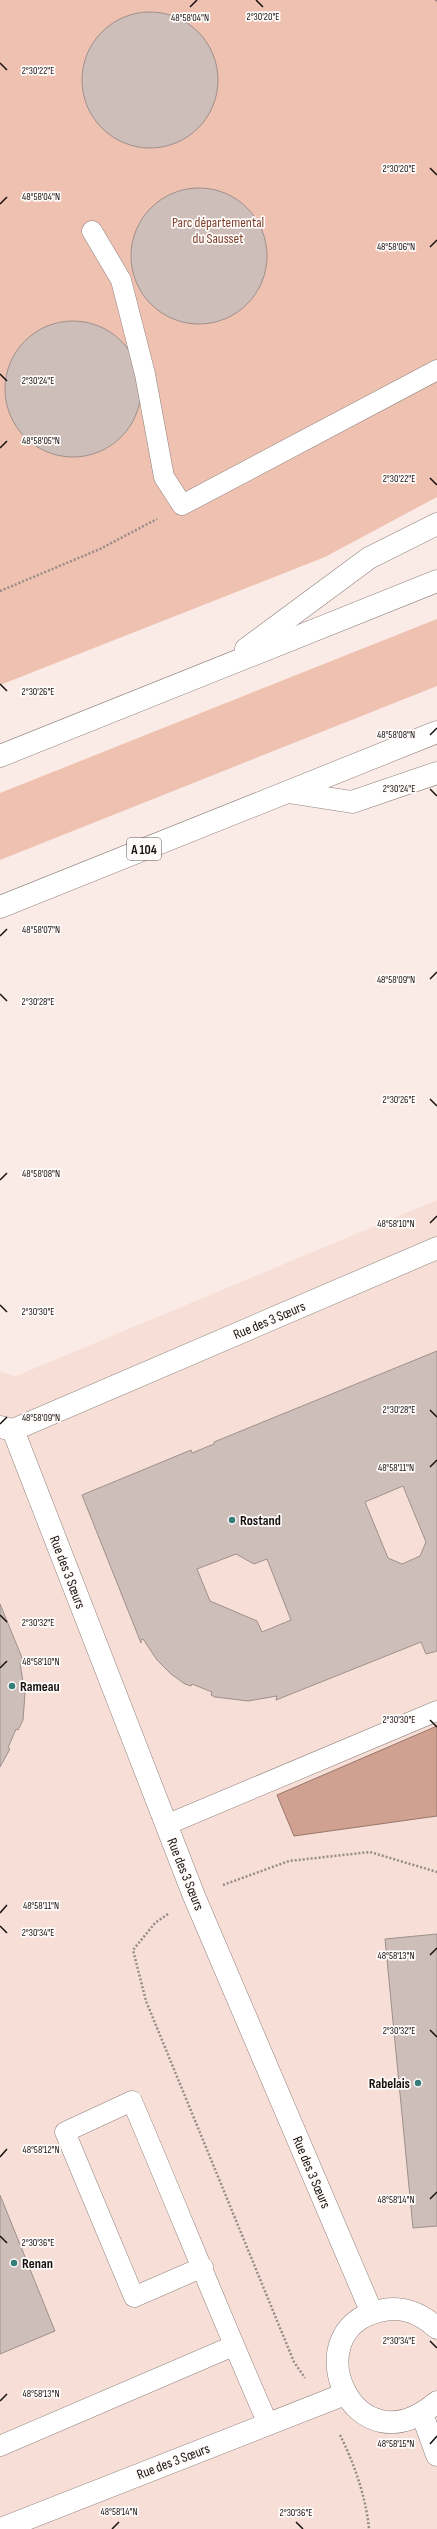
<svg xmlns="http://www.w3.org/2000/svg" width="437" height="2529" font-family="'Sofia Sans Condensed',sans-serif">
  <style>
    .built { fill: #f7dfd7 }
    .green { fill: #efc1b1 }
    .water { fill: #d0a191; stroke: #98766a }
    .building { fill: #cdbeb9; stroke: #9e908b; fill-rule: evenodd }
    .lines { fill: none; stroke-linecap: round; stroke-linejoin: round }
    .lane-casing { stroke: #90827e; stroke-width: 21 }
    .street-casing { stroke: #90827e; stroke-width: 23 }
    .highway-casing { stroke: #90827e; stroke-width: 23 }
    .path { stroke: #968b87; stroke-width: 2.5; stroke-dasharray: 2 2; stroke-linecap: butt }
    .lane { stroke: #fff; stroke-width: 20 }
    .street { stroke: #fff; stroke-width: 22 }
    .highway { stroke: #fff; stroke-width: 22 }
    .ticks { fill: none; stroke: #171210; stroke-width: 1.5 }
    .poi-dot { fill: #357d78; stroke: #fffbfa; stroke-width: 1.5 }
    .labels { text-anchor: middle; stroke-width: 3.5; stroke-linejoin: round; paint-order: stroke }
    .shield { fill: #fffbfa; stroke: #5d5856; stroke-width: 1 }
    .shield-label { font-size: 13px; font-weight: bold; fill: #171210 }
    .park-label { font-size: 14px; fill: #7e412c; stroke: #fffbfa }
    .street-label { font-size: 14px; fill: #171210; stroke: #fffbfa }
    .poi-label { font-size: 14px; font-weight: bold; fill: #171210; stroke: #fffbfa; text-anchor: start }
    .ticks-label { font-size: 10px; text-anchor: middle; fill: #171210; stroke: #fffbfa; stroke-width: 3.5; stroke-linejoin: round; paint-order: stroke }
  </style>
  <rect width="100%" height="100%" fill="#fbebe6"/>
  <polygon class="built" points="437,1200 437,2529 0,2529 0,1372 16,1376"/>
  <g class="green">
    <polygon points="0,0 437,0 437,497 325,557 0,685"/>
    <polygon points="437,619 437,686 0,860 0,793"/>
  </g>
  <polygon class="water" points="437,1726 437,1816 294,1836 277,1795"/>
  <g class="building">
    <circle cx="150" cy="80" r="68"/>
    <circle cx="199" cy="256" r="68"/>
    <circle cx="73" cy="389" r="68"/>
    <path d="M437,1351V1651L426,1654L421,1642L276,1700L277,1696L248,1701L215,1697L211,1695L212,1692L192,1684L191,1686L185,1684L171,1674L157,1660L143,1639L141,1640V1643L82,1495L191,1450L192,1453L214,1444V1442ZM403,1486L426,1542L420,1556L402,1564L388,1558L365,1502ZM236,1554L254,1564L267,1559L291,1620L262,1632L257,1621L210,1601L197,1569Z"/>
    <polygon points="0,1604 25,1665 20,1663 25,1694 23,1720 18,1730 16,1729 8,1748 10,1749 0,1767"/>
    <polygon points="437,1934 437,2226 413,2228 385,1939"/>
    <polygon points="0,2195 55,2331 0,2354"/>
  </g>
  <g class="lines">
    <g class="lane-casing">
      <g id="lane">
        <polyline points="92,231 121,280 145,374 164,477 182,505 437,370"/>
        <polyline points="166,1825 437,1711"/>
        <path d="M203,2267L134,2297L65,2132L132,2101C178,2209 221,2317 268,2424"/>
        <polyline points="0,2446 233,2346"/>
      </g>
    </g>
    <g class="street-casing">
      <g id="street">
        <polyline points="0,1427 13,1430 194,1896 372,2313"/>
        <polyline points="13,1430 437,1248"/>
        <path d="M437,2328C420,2313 402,2305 379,2311C294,2331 353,2474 437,2402"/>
        <polyline points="422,2414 437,2455"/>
        <polyline points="1,2529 345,2394"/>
      </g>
    </g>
    <g class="highway-casing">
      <g id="highway">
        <polyline points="246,649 369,558 437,524"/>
        <polyline points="0,756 437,581"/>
        <polyline points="288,792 352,802 437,773"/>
        <polyline points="0,907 437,732"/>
      </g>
    </g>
    <g class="path">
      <polyline points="435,0 437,0"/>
      <polyline points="0,591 100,549 157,519"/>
      <polyline points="223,1885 289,1861 370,1852 437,1872"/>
      <polyline points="168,1914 155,1923 133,1950 146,2001 294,2362 305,2378"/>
      <path d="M340,2435C354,2463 366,2497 369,2529"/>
    </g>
    <use href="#lane" class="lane"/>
    <use href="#street" class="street"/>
    <use href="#highway" class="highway"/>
  </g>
  <path class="ticks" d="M256,0L263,7M190,7L197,0M0,63L7,70M430,168L437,175M0,204L7,197M430,247L437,240M0,374L7,381M0,448L7,441M430,478L437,485M0,684L7,691M430,735L437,728M430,789L437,796M0,936L7,929M430,979L437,972M0,994L7,1001M430,1099L437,1106M0,1180L7,1173M430,1223L437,1216M0,1305L7,1312M430,1410L437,1417M0,1424L7,1417M430,1467L437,1460M0,1615L7,1622M0,1668L7,1661M430,1720L437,1727M0,1913L7,1905M0,1926L7,1933M430,1955L437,1948M430,2030L437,2037M0,2157L7,2149M430,2199L437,2192M0,2236L7,2243M430,2341L437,2348M0,2401L7,2394M430,2444L437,2436M296,2522L303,2529M112,2529L119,2522"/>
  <g class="poi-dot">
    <circle cx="232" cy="1520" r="4"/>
    <circle cx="12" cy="1686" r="4"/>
    <circle cx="418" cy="2083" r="4"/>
    <circle cx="14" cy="2263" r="4"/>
  </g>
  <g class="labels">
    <rect class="shield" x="127" y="838" width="34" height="22" rx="3"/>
    <g class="shield-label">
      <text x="144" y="854">A 104</text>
    </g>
    <g class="park-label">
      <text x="218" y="227">Parc départemental<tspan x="218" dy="16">du Sausset</tspan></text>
    </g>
    <g class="street-label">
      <text transform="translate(269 1320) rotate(-23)" y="5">Rue des 3 Sœurs</text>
      <text transform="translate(68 1572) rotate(69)" y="5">Rue des 3 Sœurs</text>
      <text transform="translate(186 1874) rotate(68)" y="5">Rue des 3 Sœurs</text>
      <text transform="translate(312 2172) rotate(67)" y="5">Rue des 3 Sœurs</text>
      <text transform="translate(173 2461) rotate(-21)" y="5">Rue des 3 Sœurs</text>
    </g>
    <g class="poi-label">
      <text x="240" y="1525">Rostand</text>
      <text x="20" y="1691">Rameau</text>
      <text x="410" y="2088" text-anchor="end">Rabelais</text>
      <text x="22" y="2268">Renan</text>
    </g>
  </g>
  <g class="ticks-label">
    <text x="263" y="20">2°30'20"E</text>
    <text x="190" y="21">48°58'04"N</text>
    <text x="38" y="74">2°30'22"E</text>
    <text x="399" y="172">2°30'20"E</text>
    <text x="41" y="200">48°58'04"N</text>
    <text x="396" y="250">48°58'06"N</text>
    <text x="38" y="384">2°30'24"E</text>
    <text x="41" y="444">48°58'05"N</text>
    <text x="399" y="482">2°30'22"E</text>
    <text x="38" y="695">2°30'26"E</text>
    <text x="396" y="738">48°58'08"N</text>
    <text x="399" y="792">2°30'24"E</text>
    <text x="41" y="933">48°58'07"N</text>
    <text x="396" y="983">48°58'09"N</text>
    <text x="38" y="1005">2°30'28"E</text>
    <text x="399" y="1103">2°30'26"E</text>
    <text x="41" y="1177">48°58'08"N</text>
    <text x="396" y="1227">48°58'10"N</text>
    <text x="38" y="1315">2°30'30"E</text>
    <text x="399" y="1413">2°30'28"E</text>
    <text x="41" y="1421">48°58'09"N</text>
    <text x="396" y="1471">48°58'11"N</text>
    <text x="38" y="1626">2°30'32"E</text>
    <text x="41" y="1665">48°58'10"N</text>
    <text x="399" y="1723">2°30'30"E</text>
    <text x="41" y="1909">48°58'11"N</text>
    <text x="38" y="1936">2°30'34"E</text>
    <text x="396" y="1959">48°58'13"N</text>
    <text x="399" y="2034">2°30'32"E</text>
    <text x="41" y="2153">48°58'12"N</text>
    <text x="396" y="2203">48°58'14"N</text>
    <text x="38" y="2246">2°30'36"E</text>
    <text x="399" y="2344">2°30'34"E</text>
    <text x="41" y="2397">48°58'13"N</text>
    <text x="396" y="2447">48°58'15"N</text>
    <text x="119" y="2515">48°58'14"N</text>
    <text x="296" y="2516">2°30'36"E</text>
  </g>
</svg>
